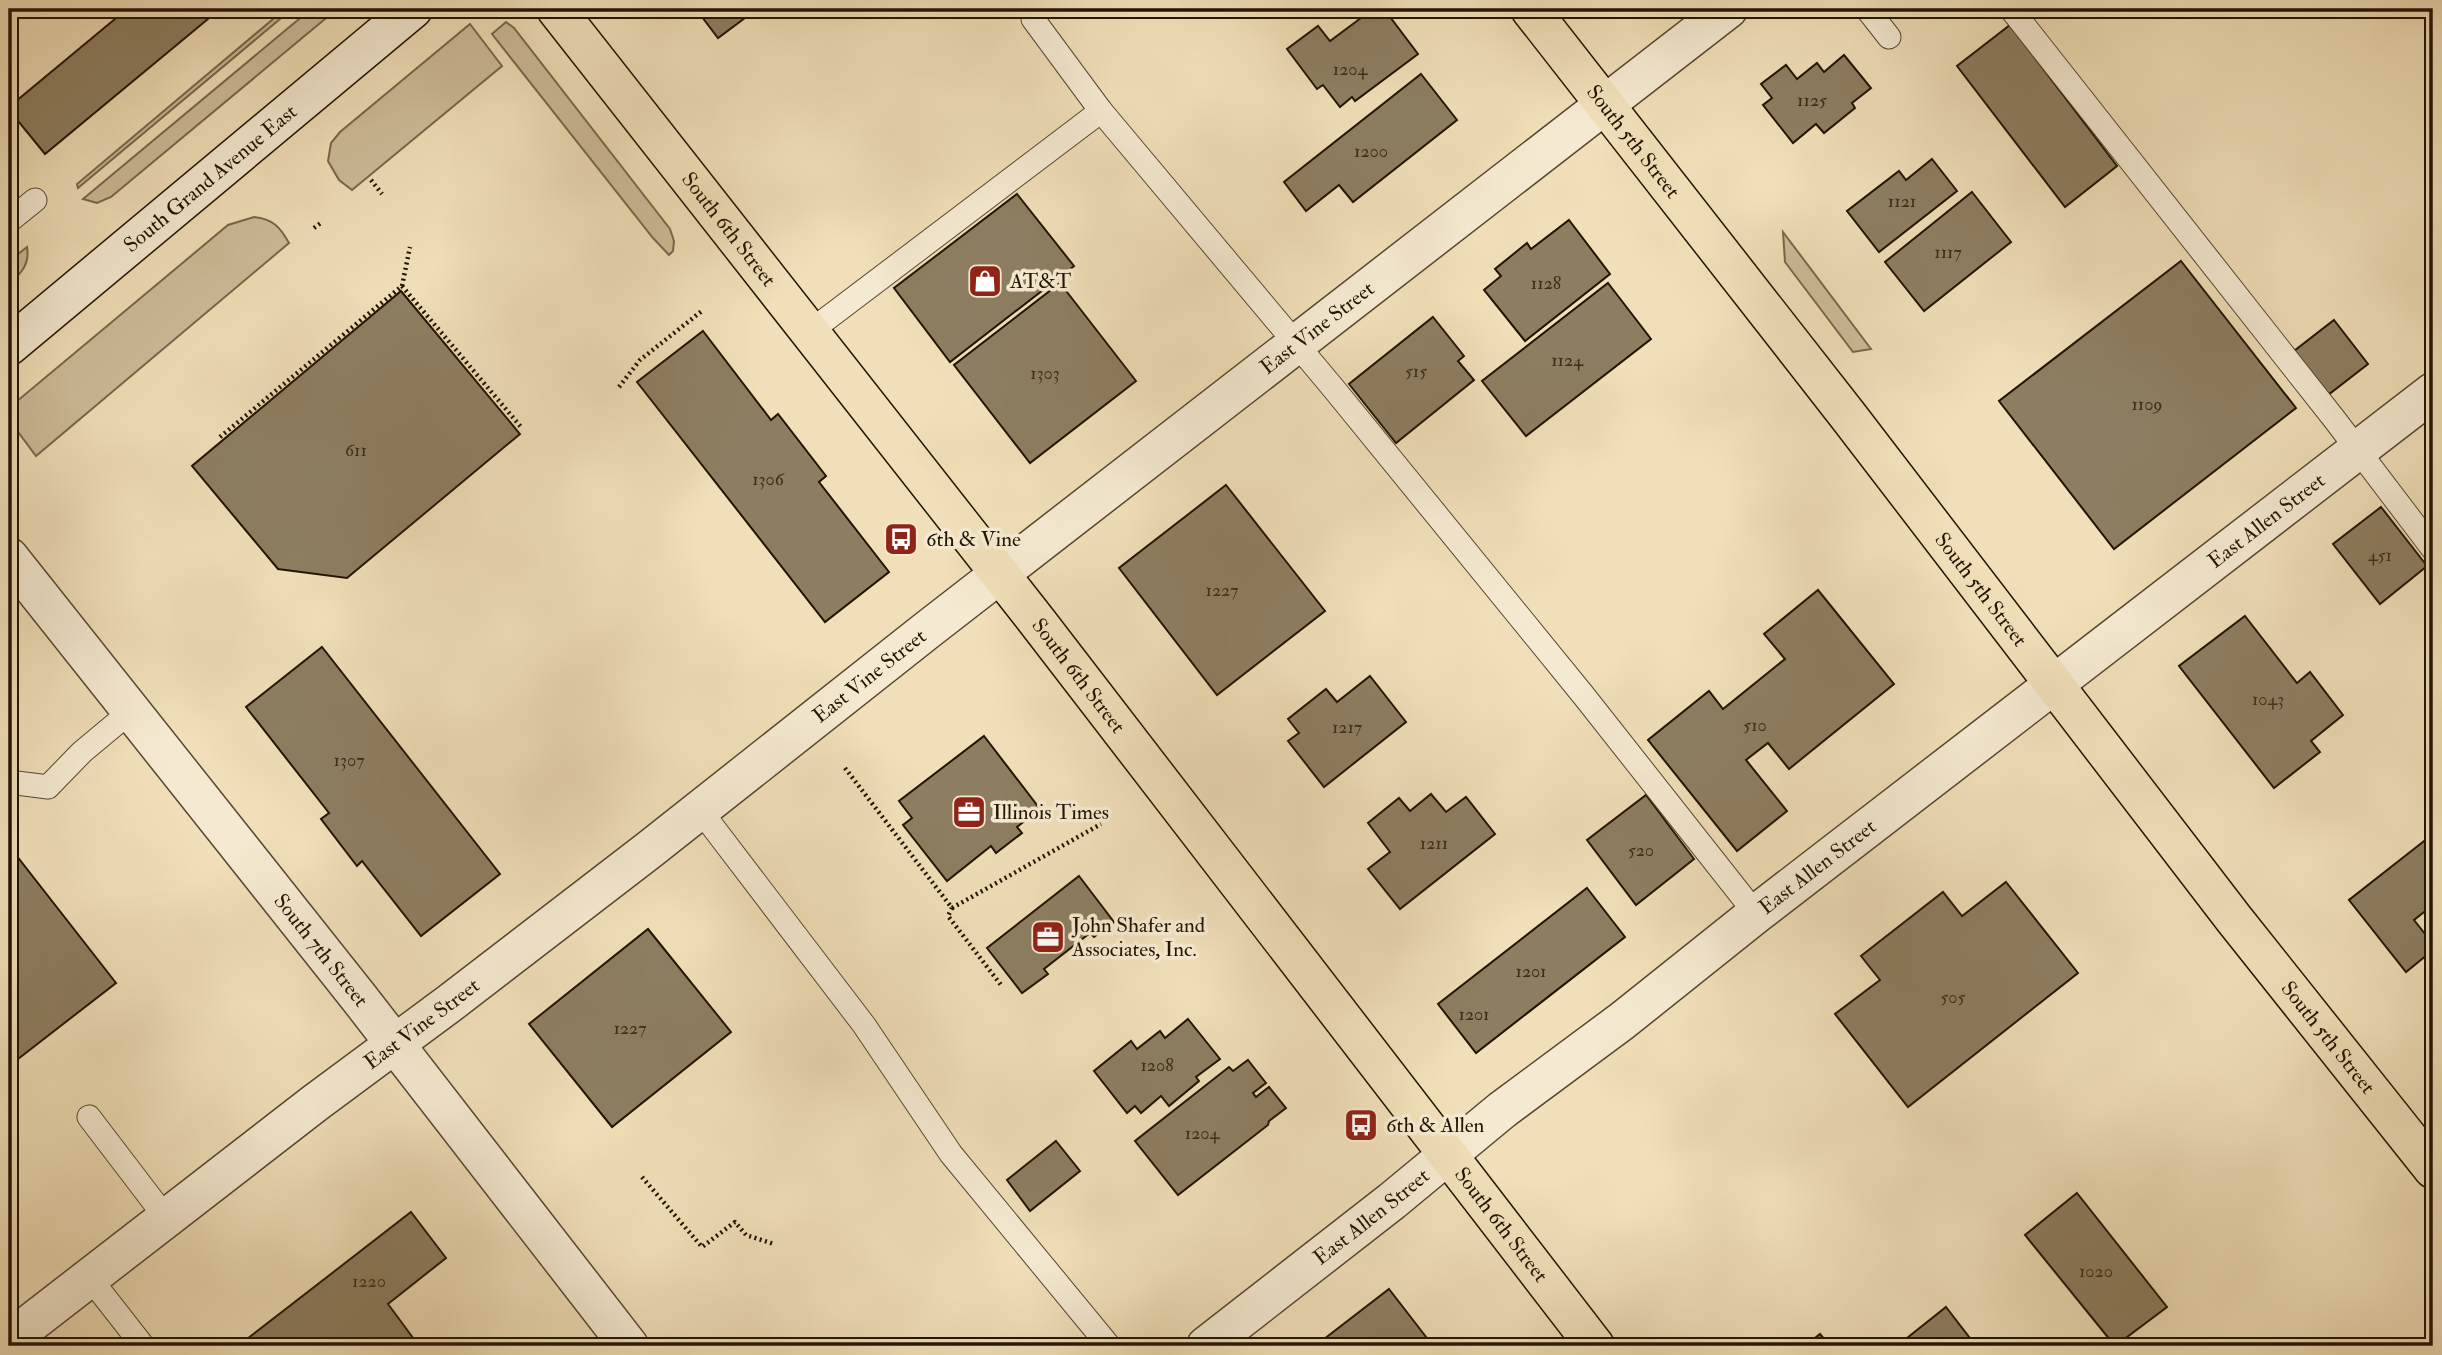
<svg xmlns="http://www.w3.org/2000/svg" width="2442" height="1355" font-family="'IM FELL Double Pica',serif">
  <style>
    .green { fill: #cdbc99; stroke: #77684e; stroke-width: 2 }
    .building { fill: #8d7e61; stroke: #211402; stroke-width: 2 }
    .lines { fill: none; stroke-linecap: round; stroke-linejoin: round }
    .lane-casing { stroke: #554730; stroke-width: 25 }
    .street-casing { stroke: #554730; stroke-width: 41 }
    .secondary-casing { stroke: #211402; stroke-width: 41 }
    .primary-casing { stroke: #211402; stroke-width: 41 }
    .path { stroke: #211402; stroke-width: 4.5; stroke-dasharray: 2 3.5; stroke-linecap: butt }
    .lane { stroke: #f5ead1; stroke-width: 23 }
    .street { stroke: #f5ead1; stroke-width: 38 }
    .secondary { stroke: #f5ead1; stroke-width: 38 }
    .primary { stroke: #f0dfb8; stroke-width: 38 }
    .labels { text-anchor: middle; stroke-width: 7; stroke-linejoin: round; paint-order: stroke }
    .number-label { font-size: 18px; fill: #3c2e1a }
    .street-label { font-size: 21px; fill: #211402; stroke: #f5ead1 }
    .poi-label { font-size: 21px; fill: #211402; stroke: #f5ead1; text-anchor: start }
  </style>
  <rect width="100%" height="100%" fill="#f0dfb8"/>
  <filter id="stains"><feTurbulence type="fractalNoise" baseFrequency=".00286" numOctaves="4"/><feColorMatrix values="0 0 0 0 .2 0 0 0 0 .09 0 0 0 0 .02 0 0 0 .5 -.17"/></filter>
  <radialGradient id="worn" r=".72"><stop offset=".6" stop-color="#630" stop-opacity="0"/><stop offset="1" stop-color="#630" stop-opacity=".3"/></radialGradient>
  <g class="green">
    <polygon points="285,9 292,9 78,188 77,184"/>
    <polygon points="311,9 337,9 111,197 97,203 83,199"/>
    <polygon points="506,22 514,28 670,229 674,241 673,251 669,255 653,238 492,34"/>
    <polygon points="470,24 502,66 352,190 339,180 328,161 331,143 340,132"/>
    <path d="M254,217C273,219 280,227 289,243L36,456L10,421L16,402L228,225Z"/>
    <polygon points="1783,232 1871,349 1853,352 1785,262"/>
    <path d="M27,247C30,264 21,274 9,284V261Z"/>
  </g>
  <g class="building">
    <polygon points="127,9 220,9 45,154 9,110 9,107"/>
    <polygon points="696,9 757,9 718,38"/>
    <polygon points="1287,9 1303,9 1293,16"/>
    <polygon points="1373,9 1384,9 1418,54 1355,101 1352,97 1340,107 1323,85 1317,89 1287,49 1318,26 1330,41"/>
    <polygon points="2010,25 2117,166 2065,207 1957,66"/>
    <polygon points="1844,55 1871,88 1852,103 1855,108 1824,133 1816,124 1793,143 1763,105 1772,98 1761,84 1786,65 1797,79 1817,63 1824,72"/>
    <polygon points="1421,74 1457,120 1353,202 1339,185 1306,211 1284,182"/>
    <polygon points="1932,159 1957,191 1879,252 1847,211 1899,171 1906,180"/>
    <polygon points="1972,192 2011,242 1924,311 1885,262"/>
    <polygon points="1017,194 1074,266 950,362 894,288"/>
    <polygon points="1569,220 1610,274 1525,341 1484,290 1501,276 1495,269 1527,243 1531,249"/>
    <polygon points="2181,261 2296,408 2114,549 1999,401"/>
    <polygon points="1060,283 1136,381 1030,463 954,365"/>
    <polygon points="1608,283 1651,339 1526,436 1482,381"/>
    <polygon points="401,291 520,434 347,578 278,569 192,466"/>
    <polygon points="1433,317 1464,356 1458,361 1474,380 1396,443 1349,384"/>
    <polygon points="2334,320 2368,364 2328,395 2294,351"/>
    <polygon points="703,331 771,420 778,414 826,476 819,482 889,572 825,622 637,382"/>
    <polygon points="1226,485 1325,611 1217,695 1119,568"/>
    <polygon points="2381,507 2427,566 2380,604 2333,544"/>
    <polygon points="1818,590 1894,684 1789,769 1768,743 1746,760 1787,811 1737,851 1648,740 1709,691 1723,709 1785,659 1764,634"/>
    <polygon points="2245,616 2297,683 2310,672 2343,715 2311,741 2320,752 2274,788 2179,666"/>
    <polygon points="322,647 500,874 421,936 362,861 357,866 321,819 329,813 246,707"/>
    <polygon points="1370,676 1406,722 1324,787 1288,741 1299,733 1288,719 1326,689 1337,702"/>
    <polygon points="984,736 1040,809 1017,827 1022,833 996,853 991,846 947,881 903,825 912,818 899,801"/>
    <polygon points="1431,794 1446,812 1466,797 1495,834 1400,909 1368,869 1390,852 1368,823 1399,798 1410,811"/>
    <polygon points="1646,795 1694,859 1636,905 1587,840"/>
    <polygon points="2433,834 2433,905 2414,920 2433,944 2433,950 2406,972 2349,900"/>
    <polygon points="9,846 116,983 9,1066"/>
    <polygon points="1079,876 1114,922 1094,937 1090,933 1044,969 1048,974 1022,993 987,948"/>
    <polygon points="2006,882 2078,973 1908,1107 1835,1014 1880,980 1861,956 1943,892 1962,916"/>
    <polygon points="1587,888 1625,937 1476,1053 1438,1004"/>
    <polygon points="648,929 731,1032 612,1127 529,1024"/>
    <polygon points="1188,1019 1220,1059 1196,1077 1199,1081 1169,1106 1161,1096 1141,1113 1135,1106 1127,1113 1094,1071 1131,1041 1137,1049 1160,1031 1165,1038"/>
    <polygon points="1248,1060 1266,1083 1253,1093 1256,1097 1269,1087 1286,1108 1269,1121 1268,1125 1178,1195 1135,1141 1229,1067 1233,1071"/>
    <polygon points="1056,1141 1080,1171 1030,1211 1007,1180"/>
    <polygon points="2077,1193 2167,1307 2115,1346 2025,1235"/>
    <polygon points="411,1212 446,1258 388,1304 419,1346 238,1346"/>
    <polygon points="1389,1289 1433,1346 1315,1346"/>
    <polygon points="1946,1307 1976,1346 1897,1346"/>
    <polygon points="1820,1334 1830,1346 1805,1346"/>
  </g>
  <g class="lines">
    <g class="lane-casing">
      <g id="lane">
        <polyline points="1867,9 1889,37"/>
        <polyline points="2011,9 2335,420 2433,549"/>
        <polyline points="1033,19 1101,111 1334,389 1584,696 1756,914"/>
        <polyline points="9,221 35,200"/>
        <polyline points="808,333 1101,111"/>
        <polyline points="9,782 48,787 82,752 130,712"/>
        <polyline points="700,810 864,1025 951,1154 1109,1346"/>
        <polyline points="89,1117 166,1218"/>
        <polyline points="89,1277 143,1346"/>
      </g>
    </g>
    <g class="street-casing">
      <g id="street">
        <path id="s1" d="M9,557L360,999L629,1346"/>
        <path id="s2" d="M9,1340L315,1103L450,1003L649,850L926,631L1728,9"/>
        <path id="s3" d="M1206,1346L1392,1201L1502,1110L1622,1021L1756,914L2433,392"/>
      </g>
    </g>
    <g class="secondary-casing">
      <g id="secondary">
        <path id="s4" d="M9,346L413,9"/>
      </g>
    </g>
    <g class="primary-casing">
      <g id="primary">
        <path id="s5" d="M556,9L1036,620L1595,1346"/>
        <path id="s6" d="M1530,9L1849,417L2234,919L2433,1169"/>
      </g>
    </g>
    <g class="path">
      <polyline points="371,180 382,194"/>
      <polyline points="314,228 322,222"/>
      <polyline points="402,286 521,427"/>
      <polyline points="619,387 640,360 703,310"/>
      <polyline points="220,437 402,286 410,247"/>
      <polyline points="845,768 952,908 948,916 1001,985"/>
      <polyline points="952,908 1101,824"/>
      <polyline points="642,1177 702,1247 735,1222 746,1235 774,1244"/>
    </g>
    <use href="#lane" class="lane"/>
    <use href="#street" class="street"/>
    <use href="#secondary" class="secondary"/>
    <use href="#primary" class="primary"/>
  </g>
  <defs>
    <g id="shop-square" transform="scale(1.75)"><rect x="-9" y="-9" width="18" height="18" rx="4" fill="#8f2418" stroke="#f5ead1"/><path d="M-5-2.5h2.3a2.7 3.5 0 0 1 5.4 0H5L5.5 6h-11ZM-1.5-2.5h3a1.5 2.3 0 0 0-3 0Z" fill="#fff"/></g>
    <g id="bus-square" transform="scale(1.75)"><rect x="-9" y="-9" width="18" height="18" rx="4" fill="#8f2418" stroke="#f5ead1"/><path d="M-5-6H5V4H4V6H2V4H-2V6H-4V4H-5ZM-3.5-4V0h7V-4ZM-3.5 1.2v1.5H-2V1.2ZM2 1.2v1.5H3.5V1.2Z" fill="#fff"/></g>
    <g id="office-square" transform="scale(1.75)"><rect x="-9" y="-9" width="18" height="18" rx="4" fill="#8f2418" stroke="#f5ead1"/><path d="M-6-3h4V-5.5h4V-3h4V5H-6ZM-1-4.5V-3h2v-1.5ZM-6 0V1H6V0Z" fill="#fff"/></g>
  </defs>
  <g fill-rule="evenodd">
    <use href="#shop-square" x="985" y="281"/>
    <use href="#bus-square" x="901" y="539"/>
    <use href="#office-square" x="969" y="812"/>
    <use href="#office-square" x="1048" y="937"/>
    <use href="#bus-square" x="1361" y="1125"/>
  </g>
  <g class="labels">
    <g class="number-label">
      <text x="1350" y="75">1204</text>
      <text x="1812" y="106">1125</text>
      <text x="1371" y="157">1200</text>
      <text x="1902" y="207">1121</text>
      <text x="1948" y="258">1117</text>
      <text x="1546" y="289">1128</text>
      <text x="1567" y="366">1124</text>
      <text x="1416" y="377">515</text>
      <text x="1045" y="379">1303</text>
      <text x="2147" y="410">1109</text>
      <text x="356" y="456">611</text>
      <text x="768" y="485">1306</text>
      <text x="2380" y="561">451</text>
      <text x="1222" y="596">1227</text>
      <text x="2268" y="705">1043</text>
      <text x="1755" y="731">510</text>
      <text x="1347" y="733">1217</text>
      <text x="349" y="766">1307</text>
      <text x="1434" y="849">1211</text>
      <text x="1641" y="856">520</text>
      <text x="1531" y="977">1201</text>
      <text x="1953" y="1003">505</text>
      <text x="1474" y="1020">1201</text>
      <text x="630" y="1034">1227</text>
      <text x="1157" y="1071">1208</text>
      <text x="1202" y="1139">1204</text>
      <text x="2096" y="1277">1020</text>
      <text x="369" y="1287">1220</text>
    </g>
    <g class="street-label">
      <text dy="7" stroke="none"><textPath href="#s6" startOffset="168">South 5th Street</textPath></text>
      <text dy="7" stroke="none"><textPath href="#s4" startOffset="262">South Grand Avenue East</textPath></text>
      <text dy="7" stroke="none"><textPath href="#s5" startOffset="280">South 6th Street</textPath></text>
      <text dy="7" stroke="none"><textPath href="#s2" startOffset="1654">East Vine Street</textPath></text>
      <text dy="7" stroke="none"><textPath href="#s3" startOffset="1344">East Allen Street</textPath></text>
      <text dy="7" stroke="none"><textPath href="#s6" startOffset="735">South 5th Street</textPath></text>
      <text dy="7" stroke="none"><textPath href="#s5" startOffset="847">South 6th Street</textPath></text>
      <text dy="7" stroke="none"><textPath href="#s2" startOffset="1087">East Vine Street</textPath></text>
      <text dy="7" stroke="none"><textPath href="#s3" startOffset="777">East Allen Street</textPath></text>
      <text dy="7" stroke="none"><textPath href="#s1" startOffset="502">South 7th Street</textPath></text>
      <text dy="7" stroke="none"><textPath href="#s2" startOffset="520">East Vine Street</textPath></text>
      <text dy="7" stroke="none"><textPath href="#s6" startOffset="1302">South 5th Street</textPath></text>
      <text dy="7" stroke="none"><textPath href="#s3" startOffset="210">East Allen Street</textPath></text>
      <text dy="7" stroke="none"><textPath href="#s5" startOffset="1540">South 6th Street</textPath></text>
    </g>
    <g class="poi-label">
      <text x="1010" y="288">AT&amp;T</text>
      <text x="926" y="546">6th &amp; Vine</text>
      <text x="993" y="819">Illinois Times</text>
      <text x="1072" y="932">John Shafer and<tspan x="1072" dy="24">Associates, Inc.</tspan></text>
      <text x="1386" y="1132">6th &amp; Allen</text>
    </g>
  </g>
  <rect width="2442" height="1355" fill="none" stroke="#f0dfb8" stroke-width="35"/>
  <rect x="10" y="10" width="2421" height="1334" fill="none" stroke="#211402" stroke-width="3.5"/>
  <rect x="18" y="18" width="2407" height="1320" fill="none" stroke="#211402" stroke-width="2"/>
  <rect width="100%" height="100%" filter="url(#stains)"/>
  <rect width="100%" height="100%" fill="url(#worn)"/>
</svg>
